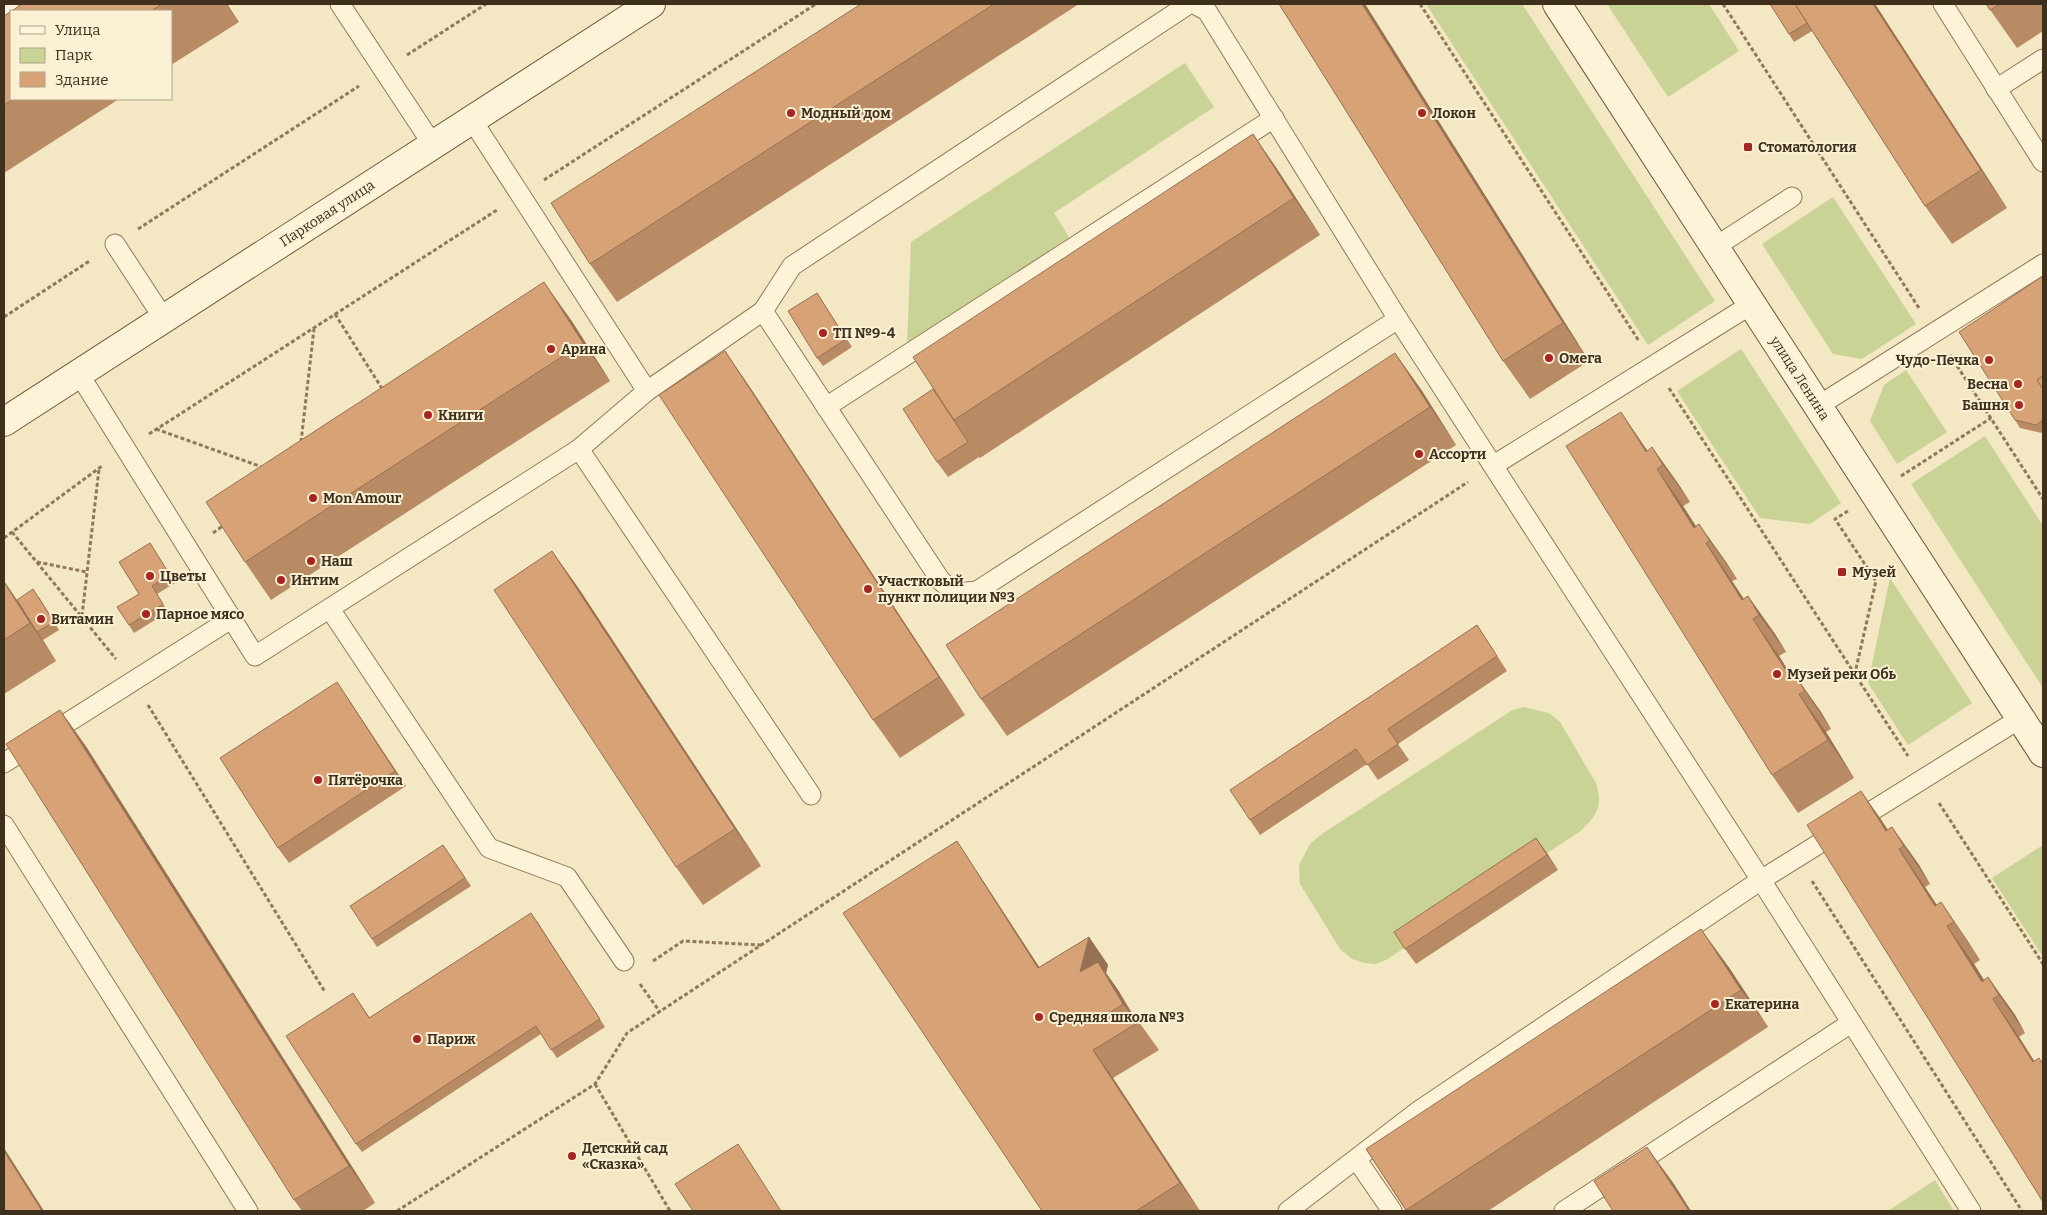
<svg xmlns="http://www.w3.org/2000/svg" width="2047" height="1215" font-family="Bitter,serif">
  <style>
    .green { fill: #cad396 }
    .lines { fill: none; stroke-linecap: round; stroke-linejoin: round }
    .service-casing { stroke: #917958; stroke-width: 21 }
    .secondary-casing { stroke: #73593b; stroke-width: 30 }
    .path { stroke: #917958; stroke-width: 3; stroke-dasharray: 4 2.5; stroke-linecap: butt }
    .service { stroke: #fdf3d9; stroke-width: 19 }
    .secondary { stroke: #fdf3d9; stroke-width: 28 }
    .wall { fill: #b88b65 }
    .shaded-wall { fill: #967153 }
    .building { fill: #d6a276; stroke: #967153 }
    .poi-dot { fill: #a82420; stroke: #faf1d5; stroke-width: 2 }
    .labels { text-anchor: middle; stroke-width: 4; stroke-linejoin: round; paint-order: stroke }
    .poi-label { font-size: 14px; font-weight: bold; fill: #3f2f1d; stroke: #faf1d5; text-anchor: start }
    .street-label { font-size: 14px; fill: #3f2f1d; stroke: #faf1d5 }
  </style>
  <rect width="100%" height="100%" fill="#f3e7c4"/>
  <g class="green">
    <polygon points="1426,4 1522,4 1715,301 1648,345"/>
    <polygon points="1607,4 1709,4 1739,51 1668,97"/>
    <polygon points="1185,63 1214,107 1054,213 1069,237 907,346 911,242"/>
    <polygon points="1833,197 1916,324 1862,359 1833,354 1762,244"/>
    <polygon points="1741,349 1841,503 1810,524 1760,518 1677,391"/>
    <polygon points="1906,370 1947,432 1897,464 1870,421 1884,385"/>
    <polygon points="1985,436 2043,526 2043,688 1911,484"/>
    <polygon points="1890,578 1972,703 1908,745 1868,683"/>
    <path d="M1523,707L1549,713L1560,722L1596,783C1603,806 1598,813 1582,830L1386,960L1376,964L1365,963L1352,959L1340,949L1300,884L1299,865L1310,844L1322,834L1511,711Z"/>
    <polygon points="2043,845 2043,957 1992,878"/>
    <polygon points="1935,1180 1954,1211 1888,1211"/>
  </g>
  <g class="lines">
    <g class="service-casing">
      <g id="service">
        <polyline points="340,4 433,145"/>
        <polyline points="1194,4 1207,11 1398,319 1761,880 1971,1211"/>
        <polyline points="1943,4 2043,162"/>
        <polyline points="4,7 9,4"/>
        <polyline points="1996,89 2043,59"/>
        <polyline points="472,120 647,391"/>
        <polyline points="115,244 164,319"/>
        <polyline points="1715,247 1792,197"/>
        <polyline points="763,311 941,581 956,593 977,591 1398,319"/>
        <polyline points="79,374 255,656 579,449 647,391 763,311 792,266 1189,4"/>
        <polyline points="1818,406 2043,264"/>
        <polyline points="826,407 1274,118"/>
        <polyline points="579,449 811,795"/>
        <polyline points="1494,465 1752,304"/>
        <polyline points="330,609 489,848 567,877 624,961"/>
        <polyline points="4,763 231,619"/>
        <polyline points="4,825 248,1211"/>
        <polyline points="1357,1160 1392,1211"/>
        <polyline points="1288,1211 1417,1112 1761,880 2021,718"/>
        <polyline points="1564,1211 1851,1023"/>
      </g>
    </g>
    <g class="secondary-casing">
      <g id="secondary">
        <polyline points="1557,4 2043,753"/>
        <polyline points="4,422 651,4"/>
      </g>
    </g>
    <g class="path">
      <polyline points="1420,4 1639,341"/>
      <polyline points="1723,4 1919,308"/>
      <polyline points="407,55 486,4"/>
      <polyline points="544,180 816,4"/>
      <polyline points="138,229 359,86"/>
      <polyline points="335,314 383,390"/>
      <polyline points="4,317 91,260"/>
      <polyline points="1950,355 2043,499"/>
      <polyline points="1669,388 1908,756"/>
      <polyline points="156,429 262,467"/>
      <polyline points="149,434 497,210"/>
      <polyline points="301,442 314,329"/>
      <polyline points="1901,476 1991,418"/>
      <polyline points="1848,511 1835,519 1876,581 1855,673"/>
      <polyline points="12,532 116,659"/>
      <polyline points="213,533 224,525"/>
      <polyline points="4,538 102,466"/>
      <polyline points="37,562 87,572"/>
      <polyline points="82,616 99,469"/>
      <polyline points="148,705 325,992"/>
      <polyline points="1939,803 2043,964"/>
      <polyline points="1812,881 2022,1211"/>
      <polyline points="653,961 683,941 761,945"/>
      <polyline points="640,984 660,1012"/>
      <polyline points="595,1084 670,1211"/>
      <polyline points="397,1211 595,1084 627,1033 1468,482"/>
    </g>
    <use href="#service" class="service"/>
    <use href="#secondary" class="secondary"/>
  </g>
  <g class="wall">
    <polygon points="22,4 227,4 239,22 171,65 171,11 11,11 11,99 119,99 4,173 4,16"/>
    <polygon points="861,4 1079,4 617,302 590,264"/>
    <polygon points="1279,4 1365,4 1589,361 1530,399 1503,361"/>
    <polygon points="1770,4 1875,4 2007,208 1952,244 1925,206 1812,31 1794,42"/>
    <polygon points="1986,4 2043,4 2043,31 2017,48"/>
    <polygon points="1253,134 1279,172 1320,235 980,458 979,457 948,477 937,462 933,389"/>
    <polygon points="2043,276 2043,431 2041,433 2020,428 2015,420"/>
    <polygon points="817,293 852,347 823,366 817,358"/>
    <polygon points="571,320 610,381 271,600 245,562"/>
    <polygon points="725,351 751,389 965,715 900,758 873,720"/>
    <polygon points="1395,353 1422,391 1456,445 1007,736 981,699"/>
    <polygon points="1652,447 1679,485 1690,502 1683,506 1696,526 1699,524 1726,562 1737,579 1732,581 1744,599 1748,596 1775,634 1786,652 1779,656 1791,676 1794,674 1821,712 1831,729 1826,732 1854,778 1798,813 1772,775 1648,451"/>
    <polygon points="155,551 175,583 157,594 168,612 134,633 129,625"/>
    <polygon points="552,551 579,589 761,866 703,905 676,867"/>
    <polygon points="4,581 17,600 39,597 59,630 43,640 56,661 4,694"/>
    <polygon points="1477,625 1507,671 1398,744 1409,760 1378,780 1367,764 1260,835 1250,820"/>
    <polygon points="347,697 406,786 289,863 278,848"/>
    <polygon points="60,710 87,748 375,1203 363,1211 302,1211 294,1200"/>
    <polygon points="1861,791 1888,830 1892,827 1919,865 1930,884 1925,887 1937,905 1941,902 1967,940 1980,960 1974,964 1984,980 1988,977 2015,1015 2025,1033 2019,1037 2034,1061 2043,1202"/>
    <polygon points="1536,838 1558,870 1416,964 1405,949"/>
    <polygon points="443,845 471,886 377,947 372,939"/>
    <polygon points="976,870 1039,967 1089,937 1108,965 1106,973 1118,990 1137,1021 1139,1022 1159,1050 1113,1078 1200,1211 1042,1211"/>
    <polygon points="537,921 605,1027 557,1058 541,1034 362,1152 356,1144 353,993 370,1018"/>
    <polygon points="1728,966 1768,1027 1488,1211 1406,1211 1366,1149"/>
  </g>
  <g class="shaded-wall">
    <polygon points="226,4 227,4 239,22"/>
    <polygon points="1362,4 1365,4 1589,361 1563,323"/>
    <polygon points="1873,4 1875,4 2007,208 1981,170"/>
    <polygon points="1253,134 1279,172 1320,235 1294,198"/>
    <polygon points="544,282 571,320 610,381 583,343"/>
    <polygon points="725,351 751,389 965,715 939,677"/>
    <polygon points="1395,353 1422,391 1456,445 1430,407"/>
    <polygon points="1621,412 1647,450 1658,468 1646,452"/>
    <polygon points="1652,447 1679,485 1690,502 1663,465"/>
    <polygon points="1657,469 1683,506 1706,543 1732,581 1755,617 1742,600 1694,528"/>
    <polygon points="1699,524 1726,562 1737,579 1710,541"/>
    <polygon points="552,551 579,589 761,866 735,829"/>
    <polygon points="4,581 22,608 56,661 30,623"/>
    <polygon points="1748,596 1775,634 1786,652 1759,615"/>
    <polygon points="1753,619 1779,656 1802,693 1790,677"/>
    <polygon points="1794,674 1821,712 1831,729 1805,691"/>
    <polygon points="337,682 347,697 406,786 395,771"/>
    <polygon points="1799,694 1826,732 1854,778 1828,740"/>
    <polygon points="60,710 87,748 375,1203 349,1166"/>
    <polygon points="1861,791 1882,821 1873,807 1878,815 1900,849 1899,849 1925,887 1949,925 1935,906 1886,831"/>
    <polygon points="1892,827 1919,865 1930,884 1904,846"/>
    <polygon points="1536,838 1547,853 1558,870 1547,855"/>
    <polygon points="957,841 976,870 1058,996 1038,968"/>
    <polygon points="1941,902 1967,940 1980,960 1954,922"/>
    <polygon points="1947,926 1974,964 1995,998 1982,982"/>
    <polygon points="1701,929 1728,966 1768,1027 1741,990"/>
    <polygon points="1089,937 1108,965 1106,973 1118,990 1137,1023 1123,1004 1080,972"/>
    <polygon points="1988,977 2015,1015 2025,1033 1999,995"/>
    <polygon points="1993,999 2019,1037 2043,1075 2033,1062"/>
    <polygon points="1093,1050 1113,1078 1200,1211 1180,1183"/>
    <polygon points="1647,1147 1674,1184 1691,1211 1689,1211"/>
    <polygon points="4,1148 44,1211 42,1211 4,1151"/>
  </g>
  <g class="building">
    <polygon points="22,4 162,4 151,11 11,11 11,99 14,99 4,105 4,16"/>
    <polygon points="861,4 994,4 590,264 551,203"/>
    <polygon points="1279,4 1362,4 1563,323 1503,361"/>
    <polygon points="1770,4 1795,4 1807,23 1789,34"/>
    <polygon points="1795,4 1873,4 1981,170 1925,206"/>
    <polygon points="1986,4 2000,4 1990,10"/>
    <polygon points="1253,134 1294,198 954,420 913,357"/>
    <polygon points="2043,276 2043,376 2037,380 2043,389 2043,420 2036,425 2015,420 1959,332"/>
    <polygon points="544,282 583,343 245,562 206,502"/>
    <polygon points="817,293 846,339 817,358 788,311"/>
    <polygon points="725,351 939,677 873,720 659,395"/>
    <polygon points="1395,353 1430,407 981,699 946,645"/>
    <polygon points="2043,376 2043,389 2037,380"/>
    <polygon points="933,389 968,442 937,462 903,409"/>
    <polygon points="1621,412 1646,452 1652,447 1663,465 1657,469 1694,528 1699,524 1710,541 1706,543 1742,600 1748,596 1759,615 1753,619 1790,677 1794,674 1805,691 1799,694 1828,740 1772,775 1566,446"/>
    <polygon points="150,543 170,575 152,586 163,604 129,625 117,607 139,594 119,562"/>
    <polygon points="552,551 735,829 676,867 494,590"/>
    <polygon points="4,582 30,623 4,640"/>
    <polygon points="33,589 54,622 37,632 17,600"/>
    <polygon points="1477,625 1497,656 1388,729 1398,744 1367,765 1356,749 1250,820 1230,790"/>
    <polygon points="337,682 395,771 278,848 220,758"/>
    <polygon points="60,710 349,1166 294,1200 6,744"/>
    <polygon points="1861,791 1886,831 1892,827 1904,846 1899,849 1935,906 1941,902 1954,922 1947,926 1982,982 1988,977 1999,995 1993,999 2033,1062 2039,1058 2043,1064 2043,1202 1807,825"/>
    <polygon points="1536,838 1547,855 1405,949 1394,932"/>
    <polygon points="957,841 1038,968 1089,937 1080,972 1098,962 1123,1004 1105,1016 1139,1022 1093,1050 1180,1183 1136,1211 1042,1211 843,913"/>
    <polygon points="443,845 465,878 372,939 350,906"/>
    <polygon points="531,913 600,1019 551,1050 536,1026 356,1144 286,1036 353,993 369,1018"/>
    <polygon points="1701,929 1741,990 1406,1210 1366,1149"/>
    <polygon points="738,1144 781,1211 693,1211 675,1184"/>
    <polygon points="1647,1147 1689,1211 1613,1211 1594,1181"/>
    <polygon points="4,1151 42,1211 4,1211"/>
  </g>
  <g class="poi-dot">
    <circle cx="791" cy="113" r="5"/>
    <circle cx="1422" cy="113" r="5"/>
    <rect x="1743" y="142" width="10" height="10" rx="2.5"/>
    <circle cx="823" cy="333" r="5"/>
    <circle cx="551" cy="349" r="5"/>
    <circle cx="1549" cy="358" r="5"/>
    <circle cx="1989" cy="360" r="5"/>
    <circle cx="2018" cy="384" r="5"/>
    <circle cx="2019" cy="405" r="5"/>
    <circle cx="428" cy="415" r="5"/>
    <circle cx="1419" cy="454" r="5"/>
    <circle cx="313" cy="498" r="5"/>
    <circle cx="311" cy="561" r="5"/>
    <rect x="1837" y="567" width="10" height="10" rx="2.5"/>
    <circle cx="150" cy="576" r="5"/>
    <circle cx="281" cy="580" r="5"/>
    <circle cx="868" cy="589" r="5"/>
    <circle cx="146" cy="614" r="5"/>
    <circle cx="41" cy="619" r="5"/>
    <circle cx="1777" cy="674" r="5"/>
    <circle cx="318" cy="780" r="5"/>
    <circle cx="1715" cy="1004" r="5"/>
    <circle cx="1039" cy="1017" r="5"/>
    <circle cx="417" cy="1039" r="5"/>
    <circle cx="572" cy="1156" r="5"/>
  </g>
  <g class="labels">
    <g class="poi-label">
      <text x="801" y="118">Модный дом</text>
      <text x="1432" y="118">Локон</text>
      <text x="1758" y="152">Стоматология</text>
      <text x="833" y="338">ТП №9-4</text>
      <text x="561" y="354">Арина</text>
      <text x="1559" y="363">Омега</text>
      <text x="1979" y="365" text-anchor="end">Чудо-Печка</text>
      <text x="2008" y="389" text-anchor="end">Весна</text>
      <text x="2009" y="410" text-anchor="end">Башня</text>
      <text x="438" y="420">Книги</text>
      <text x="1429" y="459">Ассорти</text>
      <text x="323" y="503">Mon Amour</text>
      <text x="321" y="566">Наш</text>
      <text x="1852" y="577">Музей</text>
      <text x="160" y="581">Цветы</text>
      <text x="291" y="585">Интим</text>
      <text x="878" y="586">Участковый<tspan x="878" dy="16">пункт полиции №3</tspan></text>
      <text x="156" y="619">Парное мясо</text>
      <text x="51" y="624">Витамин</text>
      <text x="1787" y="679">Музей реки Обь</text>
      <text x="328" y="785">Пятёрочка</text>
      <text x="1725" y="1009">Екатерина</text>
      <text x="1049" y="1022">Средняя школа №3</text>
      <text x="427" y="1044">Париж</text>
      <text x="582" y="1153">Детский сад<tspan x="582" dy="16">«Сказка»</tspan></text>
    </g>
    <g class="street-label">
      <text transform="translate(327 213) rotate(-33)" y="5">Парковая улица</text>
      <text transform="translate(1800 378) rotate(57)" y="5">улица Ленина</text>
    </g>
  </g>
  <rect width="2047" height="1215" fill="none" stroke="#3f2f1d" stroke-width="10"/>
  <rect x="10" y="10" width="162" height="90" fill="#faf1d5" stroke="#afa38b"/>
  <rect x="20" y="26" width="25" height="8" fill="#fdf3d9" stroke="#afa38b"/>
  <text x="55" y="35" font-size="15" fill="#3f2f1d">Улица</text>
  <rect x="20" y="48" width="25" height="15" fill="#cad396" stroke="#afa38b"/>
  <text x="55" y="60" font-size="15" fill="#3f2f1d">Парк</text>
  <rect x="20" y="72" width="25" height="15" fill="#d6a276" stroke="#afa38b"/>
  <text x="55" y="85" font-size="15" fill="#3f2f1d">Здание</text>
</svg>
